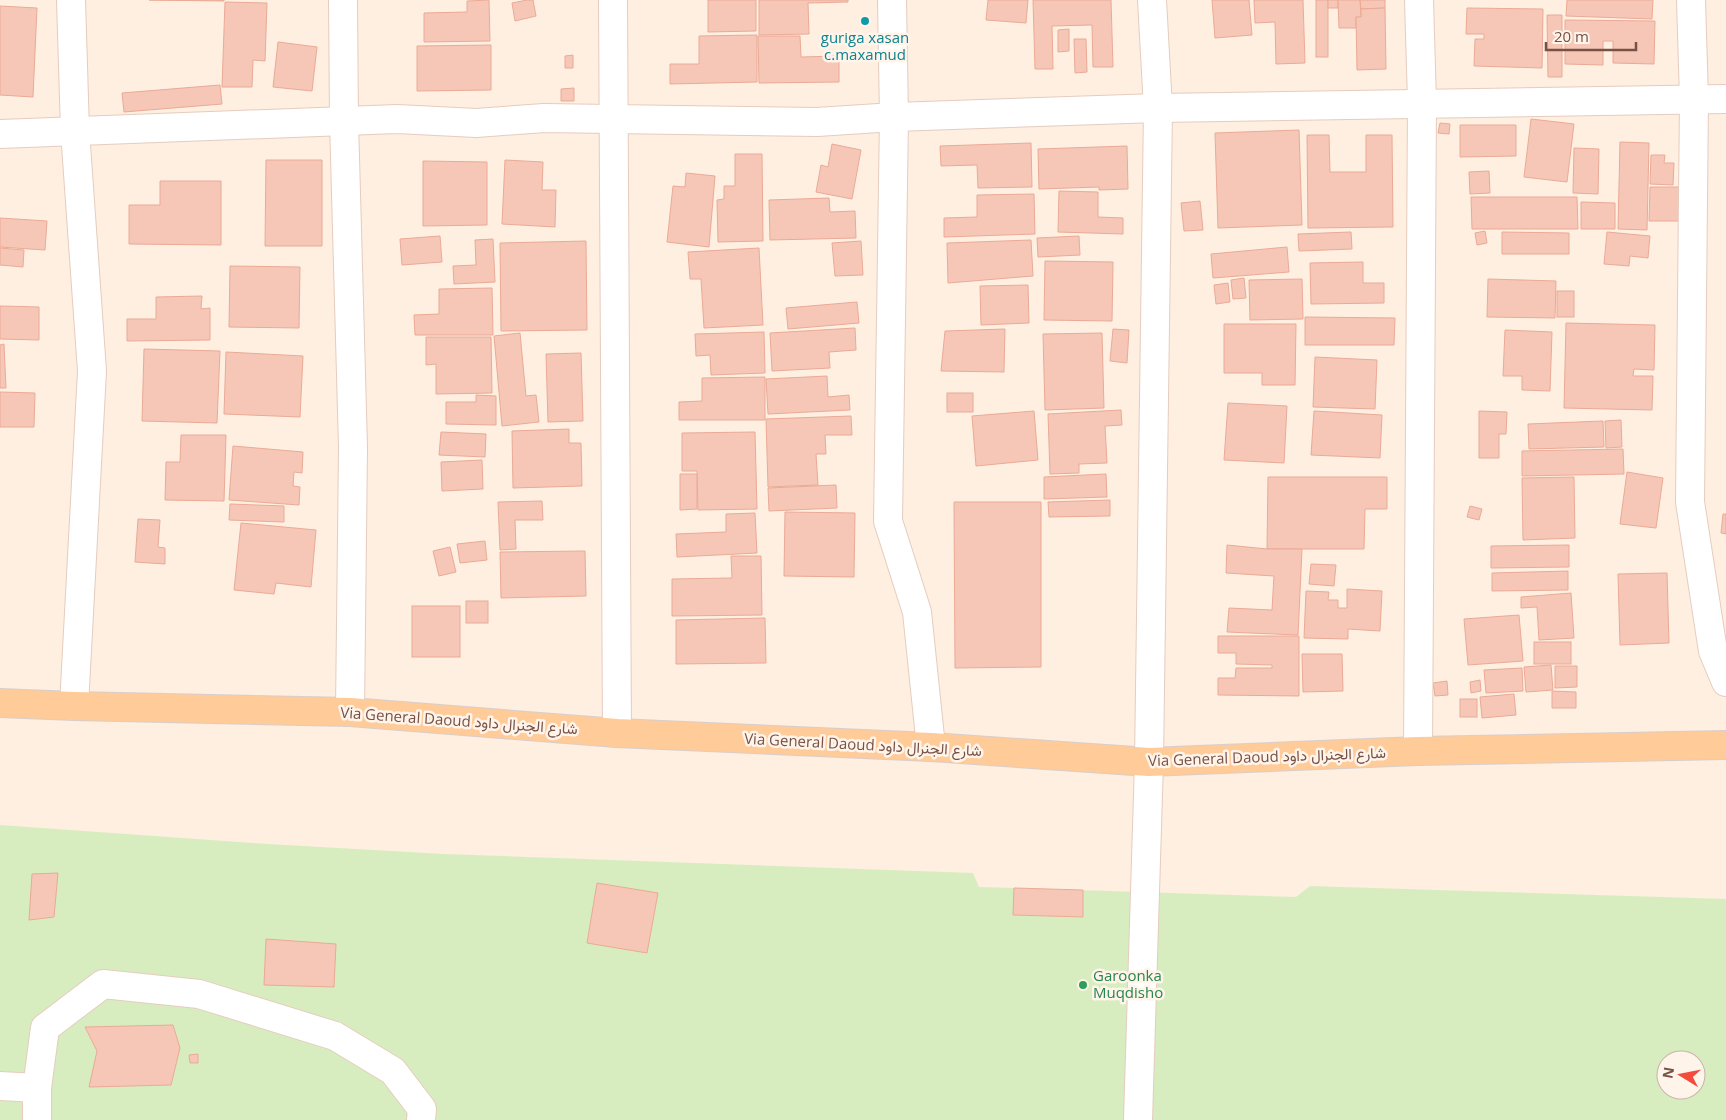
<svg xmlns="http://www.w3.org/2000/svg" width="1726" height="1120" font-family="'Open Sans',Vazirmatn,sans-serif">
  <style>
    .green { fill: #d8edbf; fill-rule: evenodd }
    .building { fill: #f6c7b7; stroke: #eaaa96 }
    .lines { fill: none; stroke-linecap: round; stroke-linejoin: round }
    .minor-casing { stroke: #e5ccbf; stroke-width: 30 }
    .major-casing { stroke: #d9cecb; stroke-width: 30 }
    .minor { stroke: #fff; stroke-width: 28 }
    .major { stroke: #ffcb98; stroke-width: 28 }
    .culture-dot { fill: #0f9aa8; stroke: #fff4ea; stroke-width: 2 }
    .leisure-dot { fill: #2e9e5b; stroke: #fff4ea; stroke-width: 2 }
    .labels { text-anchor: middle; stroke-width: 5; stroke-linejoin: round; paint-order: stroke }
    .culture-label { font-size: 15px; fill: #0d838f; stroke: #fff4ea }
    .street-label { font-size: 15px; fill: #785146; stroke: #fff4ea }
    .leisure-label { font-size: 15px; fill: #27864d; stroke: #fff4ea; text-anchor: start }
  </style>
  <rect width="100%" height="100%" fill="#feefe1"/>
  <path class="green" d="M0,825L268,844L444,854L973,873L979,887L1014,888L1296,897L1310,886L1726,899V1120H0ZM1666,1060H1696V1090H1666Z"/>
  <g class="building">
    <polygon points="149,0 224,0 224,1"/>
    <polygon points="489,0 490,41 424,42 424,13 467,12 467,1"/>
    <polygon points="527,0 533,0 536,16 515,21 512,3"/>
    <polygon points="708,0 756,0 756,31 708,32"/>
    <polygon points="759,0 848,0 848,2 808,3 809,34 759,35"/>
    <polygon points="988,0 1028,0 1026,23 986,20"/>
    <polygon points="1033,0 1111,0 1113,67 1093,67 1092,25 1052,26 1053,69 1035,69"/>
    <polygon points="1212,0 1249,0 1252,35 1215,38"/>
    <polygon points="1254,0 1303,0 1305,63 1276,64 1275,22 1255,23"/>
    <rect x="1316" y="0" width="12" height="57"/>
    <rect x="1328" y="0" width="10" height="8"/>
    <polygon points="1338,0 1360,0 1361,17 1356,17 1356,28 1339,28"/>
    <polygon points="1360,0 1385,0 1385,8 1361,9"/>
    <polygon points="1567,0 1653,0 1652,19 1566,16"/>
    <polygon points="225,2 267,3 265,61 253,60 252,87 222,87"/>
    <polygon points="0,6 37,8 33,97 0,95"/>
    <polygon points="1385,8 1386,69 1357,70 1356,17 1361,17 1361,9"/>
    <polygon points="1467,8 1543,9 1542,68 1474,66 1475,39 1484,39 1484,34 1466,34"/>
    <polygon points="1547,15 1562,15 1562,77 1548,77"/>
    <polygon points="1565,20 1655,21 1654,64 1613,63 1613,41 1603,41 1603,65 1565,64"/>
    <polygon points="1069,29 1069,51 1058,52 1058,30"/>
    <polygon points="757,35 757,82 670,84 670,64 699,64 699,36"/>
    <polygon points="758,36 800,36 801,57 839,56 839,82 759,83"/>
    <polygon points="1074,39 1086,39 1087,72 1075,73"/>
    <polygon points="278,42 317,47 312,91 273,87"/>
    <polygon points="491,45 491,90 417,91 417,46"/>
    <polygon points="573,55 573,68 565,68 565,56"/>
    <polygon points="220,85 222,104 124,112 122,93"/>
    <polygon points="574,88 574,101 561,101 561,89"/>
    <polygon points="1531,119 1574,124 1567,182 1524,177"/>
    <polygon points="1440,123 1450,124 1449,134 1438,133"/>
    <polygon points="1460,125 1516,125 1516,156 1460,157"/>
    <polygon points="1299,130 1302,225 1218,228 1215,133"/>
    <polygon points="1307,135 1329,135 1330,172 1366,172 1366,135 1392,135 1393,227 1308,228"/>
    <polygon points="1620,142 1649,143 1647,230 1618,229"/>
    <polygon points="1031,143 1032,187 978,188 977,165 941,166 940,146"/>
    <polygon points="832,144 861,150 852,199 816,192 821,165 828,167"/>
    <polygon points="1127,146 1128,189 1099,190 1099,187 1039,189 1038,149"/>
    <polygon points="1574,148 1599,149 1598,194 1573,193"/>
    <polygon points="735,154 762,154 763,241 718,242 717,200 724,199 724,186 735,186"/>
    <polygon points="1651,155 1665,155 1664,163 1674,163 1673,185 1650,184"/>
    <polygon points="266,160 322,160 322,246 265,246"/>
    <polygon points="505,160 543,162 542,190 556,190 555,227 502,224"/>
    <polygon points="423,161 487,162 487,225 423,226"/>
    <polygon points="1489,171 1490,193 1470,194 1469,172"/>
    <polygon points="686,173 715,176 709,247 667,242 673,186 685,187"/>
    <polygon points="160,181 221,181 221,245 129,244 129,205 160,205"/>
    <polygon points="1650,187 1682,187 1682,221 1649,221"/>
    <polygon points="1059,191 1098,192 1098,217 1123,218 1123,234 1058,232"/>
    <polygon points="1034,194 1035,234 944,237 944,218 977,217 977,195"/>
    <polygon points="1471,197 1577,197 1578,229 1472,229"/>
    <polygon points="829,198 830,212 855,211 856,238 770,240 769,200"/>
    <polygon points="1200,201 1203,230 1184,231 1181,203"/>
    <polygon points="1581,202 1615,203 1615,229 1581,229"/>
    <polygon points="0,218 47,221 45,250 0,247"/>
    <polygon points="1485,231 1487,243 1477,245 1475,233"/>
    <polygon points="1351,232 1352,249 1299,251 1298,234"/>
    <polygon points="1502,232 1569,233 1569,254 1502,254"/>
    <polygon points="1607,232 1650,236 1648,258 1630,256 1629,266 1604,264"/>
    <polygon points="440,236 442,262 402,265 400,239"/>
    <polygon points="1079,236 1080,255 1038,257 1037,238"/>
    <polygon points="493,239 495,282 454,284 453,266 476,265 475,240"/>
    <polygon points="1031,240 1033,276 948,283 947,243"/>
    <polygon points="586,241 587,330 501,331 500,243"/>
    <polygon points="861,241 863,275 835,276 832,243"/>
    <polygon points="1287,247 1289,272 1213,278 1211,254"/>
    <polygon points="0,248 24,250 23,267 0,265"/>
    <polygon points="759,248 763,325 704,328 701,279 690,279 688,252"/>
    <polygon points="1045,261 1113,262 1112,321 1044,320"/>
    <polygon points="1363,262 1363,283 1384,283 1384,303 1311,304 1310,263"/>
    <polygon points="230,266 300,267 299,328 229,327"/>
    <polygon points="1244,278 1246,298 1233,299 1231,280"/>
    <polygon points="1302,279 1303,319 1250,320 1249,280"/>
    <polygon points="1488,279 1556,281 1555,318 1487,317"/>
    <polygon points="1228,283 1230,302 1216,304 1214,285"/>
    <polygon points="1028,285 1029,323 981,325 980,286"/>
    <polygon points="492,288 493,335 415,335 414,315 439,314 439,289"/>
    <rect x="1557" y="291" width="17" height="26"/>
    <polygon points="202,296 201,309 210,308 210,340 127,341 127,319 156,319 156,297"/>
    <polygon points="857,302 859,323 788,329 786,308"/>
    <polygon points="0,306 39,307 39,340 0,339"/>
    <polygon points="1305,317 1395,318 1394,345 1305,345"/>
    <polygon points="1566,323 1655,325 1654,370 1634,369 1633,376 1653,376 1652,410 1564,408"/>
    <polygon points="1224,324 1296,324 1295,385 1262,385 1262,373 1224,373"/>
    <polygon points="855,328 856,350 829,352 830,368 772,371 770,333"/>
    <polygon points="1005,329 1004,372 941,371 945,331"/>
    <polygon points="1113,329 1129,330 1127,363 1110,361"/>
    <polygon points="1505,330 1552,332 1550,391 1522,390 1522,376 1503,376"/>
    <polygon points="764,332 765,373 711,375 710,355 696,356 695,334"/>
    <polygon points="520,333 526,396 536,395 539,422 502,426 494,336"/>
    <polygon points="1102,333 1104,408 1045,410 1043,334"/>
    <polygon points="426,337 491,337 492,393 436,394 436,364 426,365"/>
    <polygon points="4,344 6,388 0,388 0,345"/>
    <polygon points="144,349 220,351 217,423 142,421"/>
    <polygon points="226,352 303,356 300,417 224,414"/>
    <polygon points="581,353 583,421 548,422 546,354"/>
    <polygon points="1315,357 1377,360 1375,409 1313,407"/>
    <polygon points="827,376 828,397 849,395 850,410 768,414 766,379"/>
    <polygon points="765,377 765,420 679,420 679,402 702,401 702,378"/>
    <polygon points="0,392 35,393 34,427 0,427"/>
    <rect x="947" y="393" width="26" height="19"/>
    <polygon points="476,395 496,396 496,425 446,424 446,402 476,402"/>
    <polygon points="1228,403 1287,406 1284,463 1224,460"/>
    <polygon points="1121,410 1122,425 1105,426 1107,463 1079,464 1079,473 1050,474 1048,414"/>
    <polygon points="1034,411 1038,460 976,466 972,416"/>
    <polygon points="1314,411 1382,415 1380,458 1311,455"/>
    <polygon points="1479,411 1507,412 1506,434 1499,434 1499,458 1479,458"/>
    <polygon points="851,416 852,435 825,435 826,454 816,454 818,485 768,487 766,419"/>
    <polygon points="1621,420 1622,447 1606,448 1605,421"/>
    <polygon points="1603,421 1604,447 1529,449 1528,424"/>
    <polygon points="569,429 569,443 581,443 582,486 513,488 512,431"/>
    <polygon points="441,432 486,434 485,457 439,455"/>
    <polygon points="755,432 757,509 698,510 697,471 682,471 682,433"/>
    <polygon points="181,435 226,435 224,501 165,500 166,462 180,462"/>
    <polygon points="233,446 303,452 302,473 294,472 293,486 300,487 299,505 229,500"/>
    <polygon points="1623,449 1624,474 1522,476 1522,451"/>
    <polygon points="482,460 483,489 442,491 441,462"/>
    <polygon points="1627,472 1663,478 1656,528 1620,524"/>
    <polygon points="680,474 697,474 697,509 680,510"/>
    <polygon points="1106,474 1107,497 1044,499 1044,477"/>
    <polygon points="1268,477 1387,477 1387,509 1365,509 1364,549 1267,549"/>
    <polygon points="1574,477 1575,538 1523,540 1522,478"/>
    <polygon points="836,485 837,508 769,511 768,488"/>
    <polygon points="1110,500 1110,516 1049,517 1048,502"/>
    <polygon points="542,501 543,520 515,520 516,549 500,550 498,502"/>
    <polygon points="954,502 1041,502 1041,667 955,668"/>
    <polygon points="230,504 284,506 284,522 229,520"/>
    <polygon points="1470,506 1482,509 1479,520 1467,517"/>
    <polygon points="785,512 855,513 854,577 784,576"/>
    <polygon points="755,513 757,553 677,557 676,534 726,532 726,514"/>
    <polygon points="1723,514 1726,514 1726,534 1721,533"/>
    <polygon points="138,519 160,520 158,547 165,548 165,564 135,562"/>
    <polygon points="241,523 316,530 311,587 276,583 274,594 234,590"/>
    <polygon points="485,541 487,560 460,563 457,544"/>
    <polygon points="1227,545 1267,549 1302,549 1298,635 1227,632 1229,608 1272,610 1274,576 1226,573"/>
    <polygon points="1569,545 1569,567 1491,568 1491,546"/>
    <polygon points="450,547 456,572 439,576 433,551"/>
    <polygon points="585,551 586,596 501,598 500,552"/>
    <polygon points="731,556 761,556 762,615 672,616 672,579 732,578"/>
    <polygon points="1311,564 1336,565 1334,586 1309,584"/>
    <polygon points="1568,571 1568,590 1492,591 1492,573"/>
    <polygon points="1667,573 1669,643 1620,645 1618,574"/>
    <polygon points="1347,589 1382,591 1380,631 1348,629 1348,639 1304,638 1306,591 1329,592 1328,600 1338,600 1338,608 1347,608"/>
    <polygon points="1571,593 1574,638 1539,640 1537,607 1521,608 1521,597"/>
    <rect x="466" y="601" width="22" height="22"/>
    <rect x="412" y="606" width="48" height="51"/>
    <polygon points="1519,615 1523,661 1468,665 1464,619"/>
    <polygon points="765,618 766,663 676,664 676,620"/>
    <polygon points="1218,636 1299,636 1299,696 1218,695 1218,678 1235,678 1236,668 1272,668 1272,665 1236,664 1236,653 1218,653"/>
    <rect x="1534" y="642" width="37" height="22"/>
    <polygon points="1302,654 1342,654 1343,691 1303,692"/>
    <polygon points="1551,665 1553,690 1526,692 1524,667"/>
    <polygon points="1555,666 1577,666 1577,687 1555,688"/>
    <polygon points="1522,668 1523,691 1486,693 1484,670"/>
    <polygon points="1480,680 1481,691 1471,693 1470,682"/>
    <polygon points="1447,681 1448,695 1435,696 1433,683"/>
    <polygon points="1552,691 1576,692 1576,708 1552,708"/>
    <polygon points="1514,694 1516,715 1482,718 1480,697"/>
    <rect x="1460" y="699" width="17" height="18"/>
    <polygon points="58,873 54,917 29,920 32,874"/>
    <polygon points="597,883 658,893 647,953 587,943"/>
    <polygon points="1014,888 1083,890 1083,917 1013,915"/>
    <polygon points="266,939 336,944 334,987 264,985"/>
    <polygon points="173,1025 180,1048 171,1085 89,1087 97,1051 85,1027"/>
    <polygon points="198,1054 198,1063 190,1063 189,1055"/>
  </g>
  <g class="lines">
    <g class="minor-casing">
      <g id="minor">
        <polyline points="71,0 75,131 92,371 74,706"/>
        <polyline points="343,0 344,121 353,447 350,712"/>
        <polyline points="613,0 617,733"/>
        <polyline points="892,0 894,117 888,521 917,612 931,747"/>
        <polyline points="1691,0 1694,99 1690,502 1713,651 1726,682"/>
        <polyline points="0,134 397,119 476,123 544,118 817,122 894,117 1158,108 1726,99"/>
        <polyline points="1418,751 1422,102 1419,0"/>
        <polyline points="0,1086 37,1088"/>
        <polyline points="37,1120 37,1088 45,1028 103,984 199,994 335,1036 393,1071 422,1109 421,1120"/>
        <polyline points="1138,1120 1149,762 1158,108 1152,0"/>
      </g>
    </g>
    <g class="major-casing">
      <polyline id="major" points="0,703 74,706 350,712 617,733 931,747 1149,762 1418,751 1726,745"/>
    </g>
    <use href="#minor" class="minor"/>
    <use href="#major" class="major"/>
  </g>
  <circle class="culture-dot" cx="865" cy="21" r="5"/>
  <circle class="leisure-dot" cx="1083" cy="985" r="5"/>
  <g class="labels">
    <g class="culture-label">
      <text x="865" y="43">guriga xasan<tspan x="865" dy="17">c.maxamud</tspan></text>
    </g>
    <g class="street-label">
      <text transform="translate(459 721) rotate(4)" y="5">Via General Daoud شارع الجنرال داود</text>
      <text transform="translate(863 745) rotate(3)" y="5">Via General Daoud شارع الجنرال داود</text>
      <text transform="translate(1267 757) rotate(-2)" y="5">Via General Daoud شارع الجنرال داود</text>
    </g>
    <g class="leisure-label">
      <text x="1093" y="981">Garoonka<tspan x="1093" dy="17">Muqdisho</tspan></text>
    </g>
  </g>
  <g transform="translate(1681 1075) rotate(280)"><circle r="24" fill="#fff4ea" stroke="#c9b3a8"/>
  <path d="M0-4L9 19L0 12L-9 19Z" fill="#f34c3c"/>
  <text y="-8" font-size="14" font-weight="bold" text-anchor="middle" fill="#785146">N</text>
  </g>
  <path d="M1546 42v8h90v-8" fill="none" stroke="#785146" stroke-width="2.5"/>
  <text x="1554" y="42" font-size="15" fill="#785146" stroke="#fff4ea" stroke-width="4" paint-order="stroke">20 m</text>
</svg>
